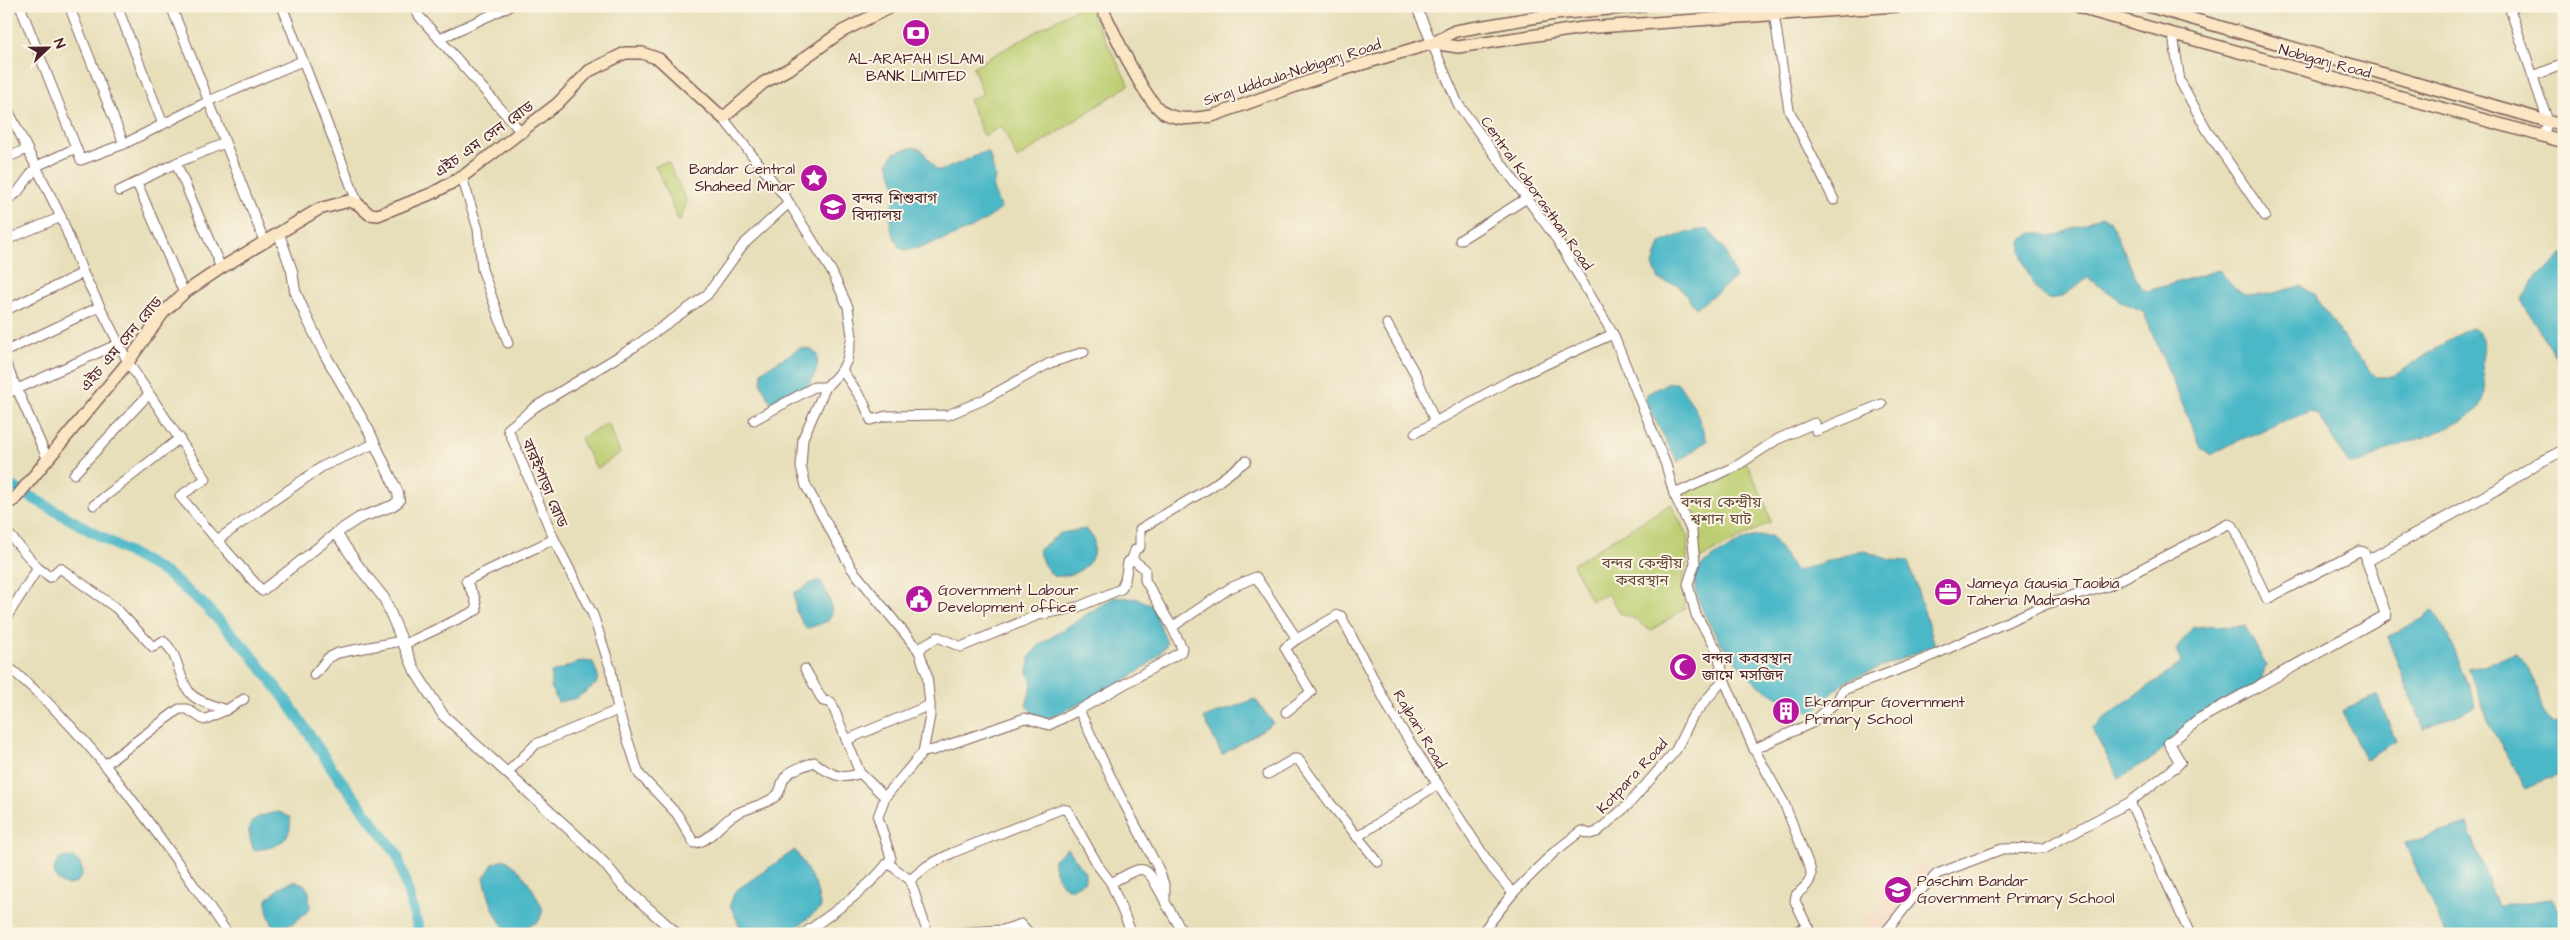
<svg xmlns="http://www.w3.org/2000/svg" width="2570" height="940" font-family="'Architects Daughter','Noto Sans Bengali',sans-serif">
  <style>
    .built { fill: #f1d5bd }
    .green { fill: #bcce71; stroke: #83764e }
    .water { fill: #4cb8c8; stroke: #4b6c7a }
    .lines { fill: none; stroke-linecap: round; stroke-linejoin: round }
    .canal { stroke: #4cb8c8; stroke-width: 11 }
    .minor-casing { stroke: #81625d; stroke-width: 11 }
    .tertiary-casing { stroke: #81625d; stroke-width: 12 }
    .secondary-casing { stroke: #81625d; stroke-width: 14 }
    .minor { stroke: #fff; stroke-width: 9 }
    .tertiary { stroke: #fff; stroke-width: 10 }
    .secondary { stroke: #fbe6c4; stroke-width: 11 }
    .labels { text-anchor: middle; stroke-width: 4; stroke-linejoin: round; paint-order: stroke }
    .poi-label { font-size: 15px; fill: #4a1f2b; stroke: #fcf5e5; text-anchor: start }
    .street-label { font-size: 15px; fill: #4a1f2b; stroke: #fcf5e5 }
    .park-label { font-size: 15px; fill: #664b3c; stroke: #fcf5e5 }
  </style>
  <rect width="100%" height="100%" fill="#fcf5e5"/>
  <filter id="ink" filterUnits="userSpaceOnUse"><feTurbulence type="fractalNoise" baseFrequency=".02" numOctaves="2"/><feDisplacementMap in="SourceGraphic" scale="10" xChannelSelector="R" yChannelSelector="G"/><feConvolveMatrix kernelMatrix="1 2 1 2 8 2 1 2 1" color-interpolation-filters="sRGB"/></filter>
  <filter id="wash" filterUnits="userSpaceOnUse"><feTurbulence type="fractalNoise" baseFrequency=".0096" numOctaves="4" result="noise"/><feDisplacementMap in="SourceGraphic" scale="20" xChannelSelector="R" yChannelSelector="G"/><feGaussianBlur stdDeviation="1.12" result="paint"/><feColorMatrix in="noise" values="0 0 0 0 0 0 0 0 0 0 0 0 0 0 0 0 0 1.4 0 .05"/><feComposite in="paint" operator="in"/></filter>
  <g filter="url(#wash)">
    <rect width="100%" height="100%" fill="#e7dfba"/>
    <polygon class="built" points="1923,863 1928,872 1918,885 1881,931 1877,934 1867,934 1860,920 1884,904 1878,890"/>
    <g class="green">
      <polygon points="1081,6 1088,6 1129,85 1017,159 1002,126 984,136 969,100 983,94 973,67"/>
      <polygon points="668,162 687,202 679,222 655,165"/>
      <polygon points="608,423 620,453 597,469 580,439"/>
      <polygon points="1747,463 1766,505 1771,522 1699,559 1681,493"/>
      <polygon points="1671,504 1688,537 1687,560 1682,585 1685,608 1651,631 1633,618 1620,613 1608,594 1591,601 1573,564"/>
    </g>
    <g class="water">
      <path d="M913,147L922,150L936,170H943L982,153L989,152L995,176L993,189L1001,209C974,231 939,242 907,251L899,247L890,227L891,210L897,190L888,163L894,153Z"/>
      <path d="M2101,216L2110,220L2139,285L2147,291L2219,270C2224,275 2228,281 2232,286C2250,304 2279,291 2300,286L2314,294L2353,351L2376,377H2392L2463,331L2471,328C2487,334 2484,345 2482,360C2481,372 2489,391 2482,402C2479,407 2475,413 2470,416C2445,432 2415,439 2388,450C2374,455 2364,464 2349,465L2319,415L2310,411L2235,442L2211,455L2201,448L2143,311L2124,303L2088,278L2062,297L2048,299C2033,290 2019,260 2021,242C2036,225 2039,237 2056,236Z"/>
      <polygon points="1708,229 1725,250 1736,278 1696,308 1678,285 1659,280 1653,265 1660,243 1687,232"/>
      <polygon points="2564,253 2564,371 2521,300 2535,280"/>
      <path d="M800,348L811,349L817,354C822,382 796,400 771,403L761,384L762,371Z"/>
      <polygon points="1667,383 1678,383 1695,408 1707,441 1678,462 1644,400 1647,394"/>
      <path d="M1086,529L1094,539C1094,544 1094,550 1093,555C1088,570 1068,578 1053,576L1044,565L1038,550L1061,533Z"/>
      <path d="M1771,536L1796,571L1862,550L1890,560L1908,561L1935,645L1844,682L1812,713C1793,704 1771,696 1755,682C1734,665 1685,600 1697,571C1701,562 1742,540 1752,537C1757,536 1765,536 1771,536Z"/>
      <polygon points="815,581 821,581 830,601 832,614 828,621 806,629 796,611 794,593"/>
      <path d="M1114,597L1139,599L1152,606L1167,643C1154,672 1075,707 1045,719L1034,714L1026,706L1032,684L1028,672L1029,658L1039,645Z"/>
      <polygon points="2432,609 2444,626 2476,707 2424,729 2387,637 2422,619"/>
      <path d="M2245,626L2266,665L2258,689L2191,723L2154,757L2119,778L2092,729C2118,704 2152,686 2181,663L2176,650L2193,627Z"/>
      <path d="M2515,653C2519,657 2526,662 2529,667C2541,686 2536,709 2552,724L2564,722V773L2524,789L2520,776L2491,728L2468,668L2487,664Z"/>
      <polygon points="582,661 593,662 598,676 596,684 577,698 558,702 551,687 551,673"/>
      <polygon points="2377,695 2396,741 2365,760 2342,711"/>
      <polygon points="1255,699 1273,723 1222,755 1204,718"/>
      <path d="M279,812L290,817C294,841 274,849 254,850C242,822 252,816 279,812Z"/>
      <polygon points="2467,824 2498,906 2552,899 2564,922 2564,934 2445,934 2405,844"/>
      <path d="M1068,848L1085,873V881L1071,889C1059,886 1053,871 1054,859Z"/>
      <polygon points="795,850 815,883 821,908 788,934 743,934 730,905 735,891"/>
      <circle cx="68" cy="871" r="14"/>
      <path d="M504,859C523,869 534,890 543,910L539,921L513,934C496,926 488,896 484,878L493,864Z"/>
      <polygon points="294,881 304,884 309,892 310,909 294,923 274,929 267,911 267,899 282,886"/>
    </g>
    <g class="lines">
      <polyline class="canal" points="6,483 167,574 203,604 250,653 289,704 331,767 397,854 420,934"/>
    </g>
  </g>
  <g filter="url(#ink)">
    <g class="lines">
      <g class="minor-casing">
        <g id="minor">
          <polyline points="20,6 81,160 124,144 209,101 302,61"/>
          <polyline points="69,6 124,144"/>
          <polyline points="117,6 163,124"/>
          <polyline points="171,6 265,243"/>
          <polyline points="282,6 358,204"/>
          <polyline points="414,6 419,16 522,133"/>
          <path d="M1416,6L1458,104L1558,241L1613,334L1666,465L1674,494L1692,532L1695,563L1688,584L1696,615L1717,650L1724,679L1754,749L1784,803L1810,868C1814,881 1805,887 1796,895L1795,901L1811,934"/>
          <polyline points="2509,6 2548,121 2544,135"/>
          <polyline points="1774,14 1789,110 1834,200"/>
          <polyline points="2173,35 2180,81 2207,130 2265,216"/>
          <polyline points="439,39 510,6"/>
          <polyline points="2533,76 2564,64"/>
          <polyline points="6,106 61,217 83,273 128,362 206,479 180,496 217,540 323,466 374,444"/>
          <path d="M723,118L786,198L832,272L848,307L852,336L847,360L842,370L826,387L803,438L801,467L806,486L852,569L919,651L927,675L930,705V716L923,752L885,797L878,817L891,858C874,885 829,916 803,934"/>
          <polyline points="6,158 27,149"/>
          <polyline points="176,163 221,268"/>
          <polyline points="462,177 478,229 482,269 508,343"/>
          <polyline points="137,183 184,293"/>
          <polyline points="119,191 176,163 225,143"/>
          <polyline points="6,200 17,193 37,166 76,148"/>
          <polyline points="6,240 61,217"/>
          <polyline points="1460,240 1527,198"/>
          <polyline points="6,310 83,273"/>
          <polyline points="1387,324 1417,377 1435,422"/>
          <polyline points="6,351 99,307"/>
          <polyline points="6,364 47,458"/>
          <polyline points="842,370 863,401 871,420 886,416 948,415 983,400 1050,363 1084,352"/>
          <polyline points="6,394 118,344"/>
          <polyline points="754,420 814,387 826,387"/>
          <polyline points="1415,433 1509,381 1613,334"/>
          <polyline points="74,474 149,394"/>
          <polyline points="1674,494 1735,467 1778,439 1815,423 1816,431 1882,404"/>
          <polyline points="94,505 180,438"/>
          <polyline points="6,531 38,568 6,618"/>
          <polyline points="217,540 262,591 336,533"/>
          <polyline points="1132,559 1135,550 1140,547 1140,529 1211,487 1246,461"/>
          <path d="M38,568L50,577L60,568L116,608L153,647L163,641C180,655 177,677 190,693C197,702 216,706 226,710L244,699"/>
          <polyline points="1297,639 1338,615 1341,616 1392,714 1492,868 1513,893"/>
          <polyline points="403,645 477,610 475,598 466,581 554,539"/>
          <polyline points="919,651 924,645 938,637 961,647 1038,615 1078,607 1121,589 1125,580 1128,562 1132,559 1145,569 1145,580 1172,627 1230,588 1256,577 1297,639 1285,648 1311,692 1286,712"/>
          <path d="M6,665C98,740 160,838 228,934"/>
          <polyline points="805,669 823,701 831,702 860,773 885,797"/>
          <polyline points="314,675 328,658 338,653 401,641"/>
          <path d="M618,710L639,774L677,814L694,843C706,844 721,824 731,817C745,807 763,807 776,796C782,791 780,785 784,779C788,770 805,766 814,762C829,774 842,781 860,773"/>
          <polyline points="1079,710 1181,652 1182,648 1172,627"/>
          <polyline points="846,740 930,705"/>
          <polyline points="1754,749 1812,723 1837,701 1843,690 1916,663 2047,604 2108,586 2228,524 2233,526 2267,599 2359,551 2364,552 2367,561"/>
          <polyline points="923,752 934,750 1025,718 1049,725 1079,710 1115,786 1158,868 1165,887 1165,902 1184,934"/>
          <polyline points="106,764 179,709 187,709 204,720 226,710"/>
          <polyline points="507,773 536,744 618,710 611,670 593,615 554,539 508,429 535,407 634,347 707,295 743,245 789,203"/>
          <polyline points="1268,774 1294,759 1298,759 1330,803 1378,862"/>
          <polyline points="2130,802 2190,934"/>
          <polyline points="1357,837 1438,784"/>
          <polyline points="888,863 910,880 928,934"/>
          <path d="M910,880L927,866L952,853L1061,809L1067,810L1099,867L1111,883C1148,863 1144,863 1164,899"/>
          <polyline points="1111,883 1132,934"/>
          <polyline points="934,934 1003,930 1021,924 1030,934"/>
          <polyline points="1481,934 1513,893 1553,853 1581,831 1590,834 1597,832 1629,804 1676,750 1692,717 1724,679"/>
          <polyline points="1790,934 1808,927"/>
          <polyline points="1884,934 1912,899 1937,874 2002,849 2044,848 2130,802 2174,768"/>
        </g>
      </g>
      <g class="tertiary-casing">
        <g id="tertiary">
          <polyline points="279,234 292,271 295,291 306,316 323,351 369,431 398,493 399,501 392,506 359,518 336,533 359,567 384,598 415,671 443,715 580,839 605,864 622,885 677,934"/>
          <polyline points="2174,768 2180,762 2169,743 2199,719 2386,615 2367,561 2496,490 2536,464 2564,450"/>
        </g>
      </g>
      <g class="secondary-casing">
        <g id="secondary">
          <path d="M1101,6C1113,29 1145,105 1166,114C1181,121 1196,118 1212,116L1335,72L1433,43L1455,31L1555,14L1642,6"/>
          <polyline points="2080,6 2094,12 2564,142"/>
          <polyline points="2148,6 2564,126"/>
          <polyline points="1433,43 1458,47 1583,28 1897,6"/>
          <polyline points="6,504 14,500 128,362 163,313 184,293 221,268 319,209 349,201 358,204 369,214 378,215 433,193 462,177 557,104 589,71 625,53 642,53 659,59 723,118 763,83 792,67 841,32 892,6"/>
        </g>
      </g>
      <use href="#minor" class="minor"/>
      <use href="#tertiary" class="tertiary"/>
      <use href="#secondary" class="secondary"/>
    </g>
  </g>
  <defs>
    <g id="bank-disc" transform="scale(1.4375)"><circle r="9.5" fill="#b5179e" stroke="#fcf5e5"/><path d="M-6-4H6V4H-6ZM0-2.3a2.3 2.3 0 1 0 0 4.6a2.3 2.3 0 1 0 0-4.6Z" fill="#fff"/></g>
    <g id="sight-disc" transform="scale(1.4375)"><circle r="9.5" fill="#b5179e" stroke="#fcf5e5"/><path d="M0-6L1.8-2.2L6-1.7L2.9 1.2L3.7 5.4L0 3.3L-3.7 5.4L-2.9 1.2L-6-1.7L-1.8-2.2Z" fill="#fff"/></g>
    <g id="school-disc" transform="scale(1.4375)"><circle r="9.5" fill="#b5179e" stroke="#fcf5e5"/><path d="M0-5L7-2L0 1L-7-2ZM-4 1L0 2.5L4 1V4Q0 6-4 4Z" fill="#fff"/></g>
    <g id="office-disc" transform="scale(1.4375)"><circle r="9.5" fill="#b5179e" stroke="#fcf5e5"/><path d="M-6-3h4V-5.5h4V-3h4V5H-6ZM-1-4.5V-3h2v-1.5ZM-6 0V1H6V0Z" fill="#fff"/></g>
    <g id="civic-disc" transform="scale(1.4375)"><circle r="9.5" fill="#b5179e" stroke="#fcf5e5"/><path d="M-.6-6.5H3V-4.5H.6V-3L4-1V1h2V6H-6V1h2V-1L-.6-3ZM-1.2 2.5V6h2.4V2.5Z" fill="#fff"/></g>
    <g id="mosque-disc" transform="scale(1.4375)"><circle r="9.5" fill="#b5179e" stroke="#fcf5e5"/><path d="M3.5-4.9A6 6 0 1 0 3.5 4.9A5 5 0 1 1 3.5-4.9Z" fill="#fff"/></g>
    <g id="building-disc" transform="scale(1.4375)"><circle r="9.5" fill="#b5179e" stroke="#fcf5e5"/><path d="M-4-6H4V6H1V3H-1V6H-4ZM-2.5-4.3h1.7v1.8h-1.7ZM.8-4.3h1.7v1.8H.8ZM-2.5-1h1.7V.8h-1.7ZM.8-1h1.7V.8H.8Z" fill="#fff"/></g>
  </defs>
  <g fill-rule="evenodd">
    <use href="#bank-disc" x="916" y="33"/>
    <use href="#sight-disc" x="814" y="178"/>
    <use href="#school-disc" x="833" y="207"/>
    <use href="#office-disc" x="1948" y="592"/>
    <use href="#civic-disc" x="919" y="599"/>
    <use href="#mosque-disc" x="1683" y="667"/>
    <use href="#building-disc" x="1786" y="711"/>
    <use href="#school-disc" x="1898" y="890"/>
  </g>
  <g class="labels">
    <g class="poi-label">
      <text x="916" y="64" text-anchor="middle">AL-ARAFAH ISLAMI<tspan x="916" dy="17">BANK LIMITED</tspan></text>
      <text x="795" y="174" text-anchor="end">Bandar Central<tspan x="795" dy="17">Shaheed Minar</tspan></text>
      <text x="852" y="203">বন্দর শিশুবাগ<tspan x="852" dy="17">বিদ্যালয়</tspan></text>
      <text x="1967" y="588">Jameya Gausia Taoibia<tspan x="1967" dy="17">Taheria Madrasha</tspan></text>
      <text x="938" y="595">Government Labour<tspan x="938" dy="17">Development office</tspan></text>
      <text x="1702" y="663">বন্দর কবরস্থান<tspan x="1702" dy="17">জামে মসজিদ</tspan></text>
      <text x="1805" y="707">Ekrampur Government<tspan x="1805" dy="17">Primary School</tspan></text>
      <text x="1917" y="886">Paschim Bandar<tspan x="1917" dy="17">Government Primary School</tspan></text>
    </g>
    <g class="street-label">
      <text transform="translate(2325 61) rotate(15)" y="5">Nobiganj Road</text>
      <text transform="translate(1292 72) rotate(-18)" y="5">Siraj Uddoula-Nobiganj Road</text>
      <text transform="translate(484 139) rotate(-36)" y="5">এইচ এম সেন রোড</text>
      <text transform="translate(1537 193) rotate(55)" y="5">Central Koborasthan Road</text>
      <text transform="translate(121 344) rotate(-50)" y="5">এইচ এম সেন রোড</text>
      <text transform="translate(545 483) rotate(67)" y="5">বারইপাড়া রোড</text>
      <text transform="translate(1420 729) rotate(59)" y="5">Rajbari Road</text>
      <text transform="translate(1632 776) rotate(-47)" y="5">Kotpara Road</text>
    </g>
    <g class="park-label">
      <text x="1721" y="507">বন্দর কেন্দ্রীয়<tspan x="1721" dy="17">শ্বশান ঘাট</tspan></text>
      <text x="1642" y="568">বন্দর কেন্দ্রীয়<tspan x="1642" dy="17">কবরস্থান</tspan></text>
    </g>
  </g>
  <rect width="2570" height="940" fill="none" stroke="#fcf5e5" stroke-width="25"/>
  <g transform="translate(48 48) rotate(68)" stroke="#fcf5e5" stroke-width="4" paint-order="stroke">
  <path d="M0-4L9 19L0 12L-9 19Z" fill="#4a1f2b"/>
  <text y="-8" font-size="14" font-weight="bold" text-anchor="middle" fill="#4a1f2b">N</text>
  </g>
</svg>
